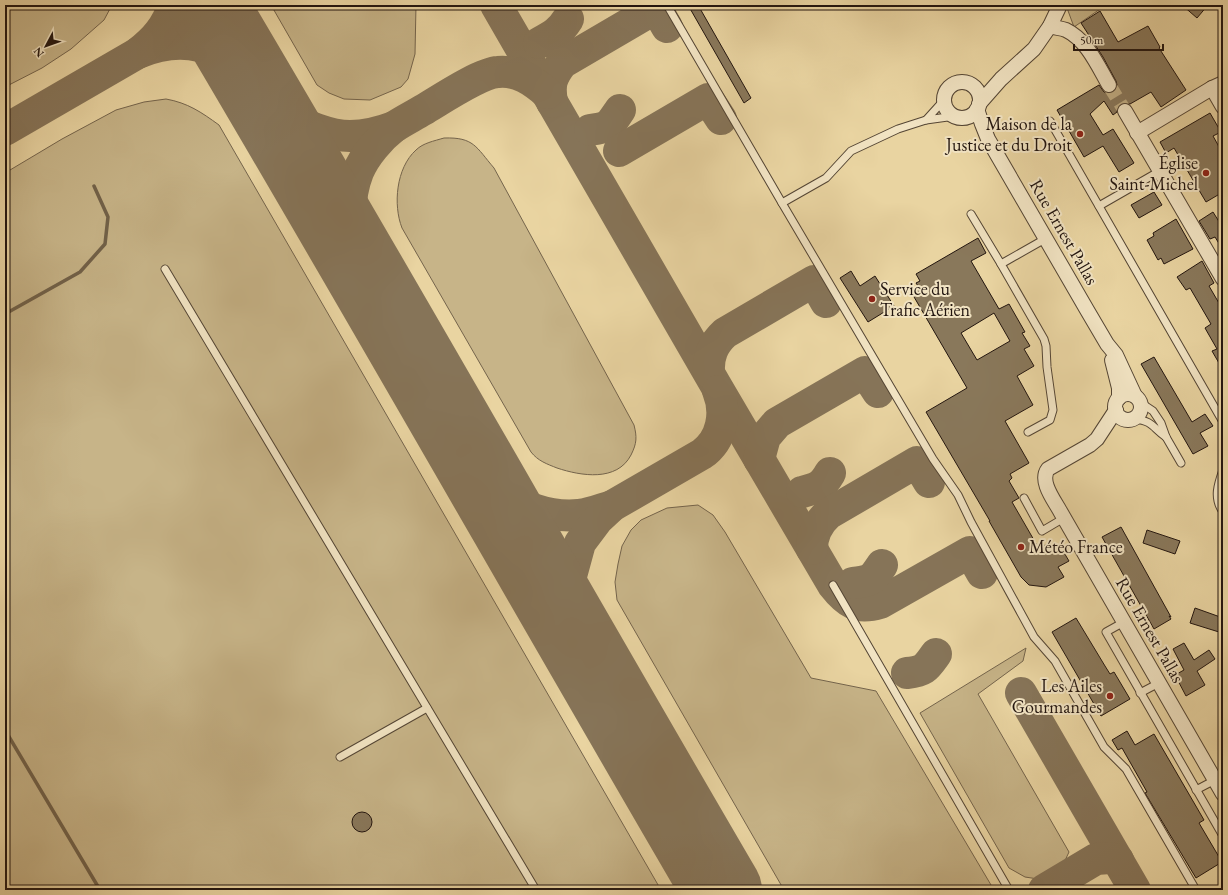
<svg xmlns="http://www.w3.org/2000/svg" width="1228" height="895" font-family="'EB Garamond',serif">
  <style>
    .green { fill: #c7b488; stroke: #74644c }
    .lines { fill: none; stroke-linecap: round; stroke-linejoin: round }
    .stream { stroke: #716149; stroke-width: 3.5 }
    .taxiway { stroke: #867458; stroke-width: 32 }
    .runway { stroke: #867458; stroke-width: 80 }
    .building { fill: #89785b; stroke: #22150f; fill-rule: evenodd }
    .minor-tunnel { stroke: #c1ae84; stroke-width: 14; stroke-dasharray: 14 7; stroke-linecap: butt }
    .service-casing { stroke: #544534; stroke-width: 9 }
    .minor-casing { stroke: #544534; stroke-width: 16 }
    .service { stroke: #f1e3c2; stroke-width: 7 }
    .minor { stroke: #f1e3c2; stroke-width: 14 }
    .poi-dot { fill: #8f2418; stroke: #f1e3c2; stroke-width: 1.5 }
    .labels { text-anchor: middle; stroke-width: 4; stroke-linejoin: round; paint-order: stroke }
    .poi-label { font-size: 18px; fill: #22150f; stroke: #f1e3c2; text-anchor: end }
    .street-label { font-size: 18px; fill: #22150f; stroke: #f1e3c2 }
  </style>
  <rect width="100%" height="100%" fill="#e9d4a1"/>
  <filter id="stains"><feTurbulence type="fractalNoise" baseFrequency=".005" numOctaves="4"/><feColorMatrix values="0 0 0 0 .2 0 0 0 0 .09 0 0 0 0 .02 0 0 0 .5 -.17"/></filter>
  <radialGradient id="worn" r=".72"><stop offset=".6" stop-color="#630" stop-opacity="0"/><stop offset="1" stop-color="#630" stop-opacity=".3"/></radialGradient>
  <g class="green">
    <polygon points="5,5 112,5 104,20 71,49 42,68 5,87"/>
    <polygon points="271,5 416,5 415,54 408,79 401,87 370,100 344,99 329,93 317,85"/>
    <polygon points="1068,5 1106,5 1074,27 1067,8"/>
    <path d="M166,99C188,103 201,112 219,125L661,890H5V173L62,139L116,110L144,102Z"/>
    <path d="M444,138C474,137 476,147 494,168L634,425C637,437 637,443 631,455C617,482 581,476 557,468C547,464 538,461 531,452L402,228C393,205 396,168 416,150C423,143 434,141 444,138Z"/>
    <polygon points="698,505 713,515 725,532 811,678 876,691 994,890 784,890 617,600 615,582 618,564 622,546 631,530 641,520 667,508"/>
    <polygon points="1026,648 1023,661 978,694 1069,852 1062,867 1048,877 1038,879 1025,877 1009,868 920,713"/>
  </g>
  <g class="lines">
    <g class="stream">
      <polyline points="5,314 80,272 105,244 108,217 94,186"/>
      <polyline points="5,730 100,890"/>
    </g>
    <g class="taxiway">
      <path d="M496,5L718,389L833,585C847,603 857,610 880,603L970,552L982,573"/>
      <path d="M539,43C552,36 560,32 568,19"/>
      <path d="M138,53C184,34 220,45 253,81C264,93 272,107 287,115C302,125 331,136 350,136C365,136 381,132 394,127"/>
      <path d="M552,102C549,85 551,77 562,63L656,8L667,27"/>
      <path d="M5,130L138,53C156,39 166,27 174,5"/>
      <path d="M590,130C610,127 609,126 620,110"/>
      <polyline points="619,151 708,99 721,119"/>
      <path d="M355,256C350,227 347,200 358,172C365,155 380,138 394,127C403,121 413,116 423,110C440,100 480,73 498,72C518,70 533,81 547,93"/>
      <path d="M709,372C708,356 713,344 725,333L814,281L826,302"/>
      <polyline points="759,459 765,437 777,423 865,372 878,392"/>
      <path d="M479,469C485,475 490,482 496,487C518,507 550,518 579,515C590,514 602,509 612,506"/>
      <path d="M802,492C817,488 822,487 830,473"/>
      <path d="M812,549C812,535 818,523 828,514L917,462L929,482"/>
      <path d="M853,583C871,581 872,580 882,565"/>
      <path d="M581,650L572,620L570,589L571,576L580,543L598,519L612,506L702,454C722,440 727,413 718,391"/>
      <path d="M907,673C925,671 926,668 936,654"/>
      <polyline points="1021,693 1135,890"/>
      <polyline points="1044,890 1096,859 1110,858 1118,860"/>
    </g>
    <path class="runway" d="M208,5C382,298 550,596 722,890"/>
  </g>
  <g class="building">
    <polygon points="688,5 698,5 751,98 744,103"/>
    <polygon points="1182,5 1208,5 1197,18"/>
    <polygon points="1100,11 1118,42 1148,26 1160,47 1159,48 1186,90 1161,107 1151,92 1130,104 1125,103 1120,104 1117,107 1117,112 1113,115 1104,101 1090,114 1103,135 1113,129 1134,163 1119,172 1103,146 1084,157 1057,110 1099,85 1104,92 1108,93 1113,93 1116,89 1117,85 1116,81 1103,57 1081,23"/>
    <polygon points="1210,113 1221,132 1213,136 1223,154 1223,192 1206,202 1174,148 1166,153 1160,142"/>
    <polygon points="1154,192 1162,205 1139,218 1131,205"/>
    <polygon points="1213,212 1223,228 1223,250 1215,237 1210,239 1199,221"/>
    <polygon points="1176,219 1193,249 1164,264 1161,258 1158,260 1147,240 1154,236 1153,233"/>
    <path d="M978,238L986,253L971,261L999,309L1009,304L1025,332L1022,333L1030,346L1024,349L1034,366L1017,376L1033,405L1005,421L1029,463L1010,474L1012,478L1009,481L1019,498L1012,502L1038,547L1046,545L1051,551L1060,546L1069,561L1058,567L1064,577L1046,587L1029,585L1021,577L989,521H990L926,412L967,388L910,290L918,286L916,283L920,281L916,274ZM994,313L1010,341L977,360L961,333Z"/>
    <polygon points="1202,261 1214,283 1209,286 1223,310 1223,370 1212,351 1217,349 1205,328 1211,324 1190,288 1186,290 1177,277"/>
    <polygon points="851,271 860,286 875,276 894,306 868,322 840,278"/>
    <polygon points="1154,357 1192,422 1205,414 1213,426 1200,433 1208,446 1193,454 1141,364"/>
    <polygon points="1121,527 1171,617 1169,616 1171,619 1154,629 1102,537"/>
    <polygon points="1147,530 1180,541 1175,554 1143,543"/>
    <polygon points="1195,608 1223,618 1219,632 1190,623"/>
    <polygon points="1076,618 1105,666 1110,674 1114,672 1130,699 1101,716 1052,632"/>
    <polygon points="1184,643 1194,660 1209,650 1215,659 1197,671 1205,685 1186,696 1175,675 1184,670 1173,649"/>
    <polygon points="1127,731 1135,745 1154,734 1204,820 1199,823 1222,862 1196,878 1145,793 1147,792 1122,748 1118,750 1112,740"/>
    <circle cx="362" cy="822" r="10"/>
  </g>
  <g class="lines">
    <polyline class="minor-tunnel" points="1109,85 1125,111"/>
    <g class="service-casing">
      <g id="service">
        <polyline points="667,5 782,203 933,459 958,495 971,522 1034,637 1055,661 1104,747 1126,769 1196,890"/>
        <polyline points="945,99 926,120 955,116"/>
        <polyline points="1050,121 1223,422"/>
        <polyline points="782,203 826,178 851,151 898,129 926,120"/>
        <polyline points="1099,206 1160,171"/>
        <polyline points="971,214 1001,264"/>
        <polyline points="165,269 536,890"/>
        <polyline points="1141,403 1153,411 1161,423 1166,437 1181,463"/>
        <path d="M1135,419C1153,421 1153,428 1166,437"/>
        <polyline points="1028,432 1050,420 1053,410 1047,367 1046,346 1044,339 1001,264 1045,239"/>
        <path d="M1223,470C1218,484 1213,498 1223,512"/>
        <polyline points="1024,498 1042,531 1064,518"/>
        <polyline points="833,585 1009,890"/>
        <polyline points="1124,622 1106,632 1223,836"/>
        <polyline points="1140,693 1159,683"/>
        <polyline points="340,757 427,708"/>
        <polyline points="1196,790 1215,780"/>
      </g>
    </g>
    <g class="minor-casing">
      <g id="minor">
        <path d="M1050,26C1055,28 1061,28 1066,30C1087,40 1098,66 1109,85"/>
        <circle cx="962" cy="100" r="18"/>
        <polyline points="1212,88 1223,107"/>
        <polyline points="979,104 1001,79 1034,49 1050,26 1060,5"/>
        <polyline points="977,109 982,124 988,139 1087,310 1107,344 1116,355 1135,396"/>
        <polyline points="1125,111 1223,279"/>
        <polyline points="1137,133 1212,88 1223,83"/>
        <polyline points="1112,360 1119,388 1119,398"/>
        <circle cx="1128" cy="407" r="13"/>
        <path d="M1116,410L1097,439L1090,445L1048,469C1039,481 1054,500 1060,511L1223,794"/>
      </g>
    </g>
    <use href="#service" class="service"/>
    <use href="#minor" class="minor"/>
  </g>
  <g class="poi-dot">
    <circle cx="1080" cy="134" r="4"/>
    <circle cx="1206" cy="173" r="4"/>
    <circle cx="872" cy="299" r="4"/>
    <circle cx="1021" cy="547" r="4"/>
    <circle cx="1110" cy="696" r="4"/>
  </g>
  <g class="labels">
    <g class="poi-label">
      <text x="1072" y="130">Maison de la<tspan x="1072" dy="21">Justice et du Droit</tspan></text>
      <text x="1198" y="169">Église<tspan x="1198" dy="21">Saint-Michel</tspan></text>
      <text x="880" y="295" text-anchor="start">Service du<tspan x="880" dy="21">Trafic Aérien</tspan></text>
      <text x="1029" y="553" text-anchor="start">Météo France</text>
      <text x="1102" y="692">Les Ailes<tspan x="1102" dy="21">Gourmandes</tspan></text>
    </g>
    <g class="street-label">
      <text transform="translate(1064 232) rotate(60)" y="6">Rue Ernest Pallas</text>
      <text transform="translate(1150 630) rotate(60)" y="6">Rue Ernest Pallas</text>
    </g>
  </g>
  <rect width="1228" height="895" fill="none" stroke="#e9d4a1" stroke-width="20"/>
  <rect x="6" y="6" width="1216" height="883" fill="none" stroke="#22150f" stroke-width="2"/>
  <rect x="10" y="10" width="1208" height="875" fill="none" stroke="#22150f"/>
  <g transform="translate(46 46) rotate(229)" stroke="#f1e3c2" stroke-width="3" paint-order="stroke">
  <path d="M0-3L7 15L0 10L-7 15Z" fill="#22150f"/>
  <text y="-6" font-size="11" font-weight="bold" text-anchor="middle" fill="#22150f">N</text>
  </g>
  <path d="M1074 44v6h89v-6" fill="none" stroke="#22150f" stroke-width="2"/>
  <text x="1080" y="44" font-size="12" fill="#22150f" stroke="#f1e3c2" stroke-width="3" paint-order="stroke">50 m</text>
  <rect width="100%" height="100%" filter="url(#stains)"/>
  <rect width="100%" height="100%" fill="url(#worn)"/>
</svg>
